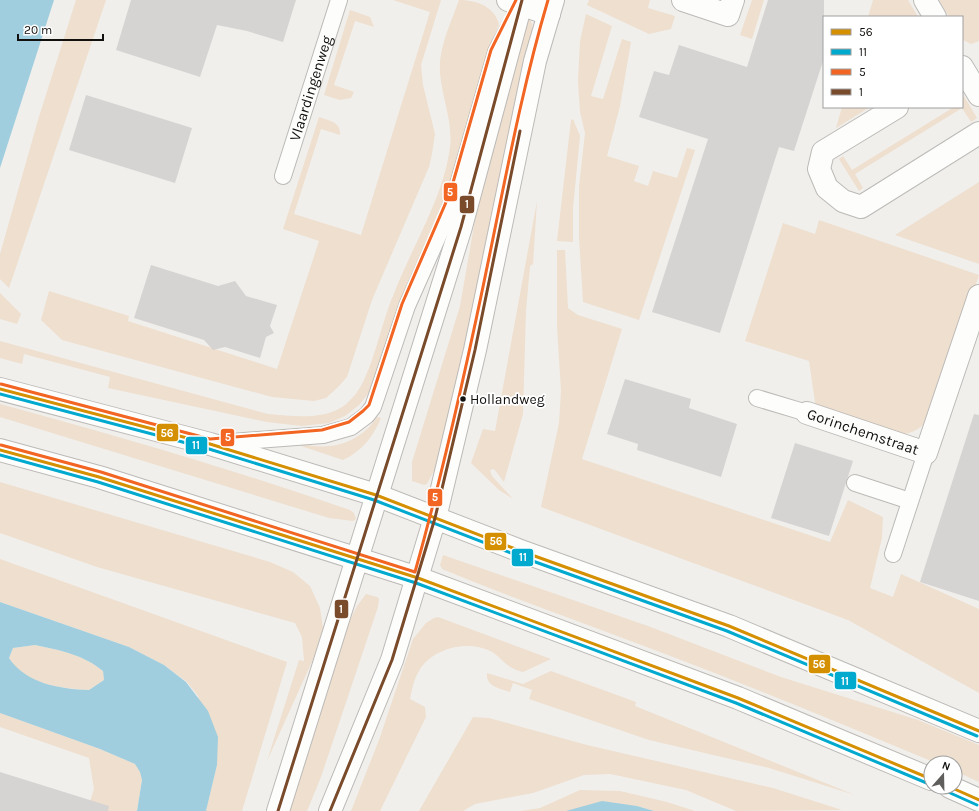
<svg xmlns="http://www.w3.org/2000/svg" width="979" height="811" font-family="Karla,sans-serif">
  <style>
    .green { fill: #eedfce }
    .water { fill: #a0cede; fill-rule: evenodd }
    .building { fill: #d6d4d3 }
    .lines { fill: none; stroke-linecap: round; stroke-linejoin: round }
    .service-casing { stroke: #bcbab7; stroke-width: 18 }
    .minor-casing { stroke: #bcbab7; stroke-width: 24 }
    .tertiary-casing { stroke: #bcbab7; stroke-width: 24 }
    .primary-casing { stroke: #bcbab7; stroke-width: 24 }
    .service { stroke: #fdfdfc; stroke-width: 16 }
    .minor { stroke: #fdfdfc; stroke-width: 22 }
    .tertiary { stroke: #fdfdfc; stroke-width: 22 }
    .primary { stroke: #fdfdfc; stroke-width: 22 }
    .bus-1-casing { stroke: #fff; stroke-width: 6 }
    .bus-2-casing { stroke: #fff; stroke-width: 6 }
    .bus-3-casing { stroke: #fff; stroke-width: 6 }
    .bus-4-casing { stroke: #fff; stroke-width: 6 }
    .bus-1 { stroke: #d59002; stroke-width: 3 }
    .bus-2 { stroke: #00a9ce; stroke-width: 3 }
    .bus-3 { stroke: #f26522; stroke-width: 3 }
    .bus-4 { stroke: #7a4b2a; stroke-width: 3 }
    .bus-dot { fill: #12100e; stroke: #fff; stroke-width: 1.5 }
    .labels { text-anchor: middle; stroke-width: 3.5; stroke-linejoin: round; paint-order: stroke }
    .bus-label { font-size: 14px; fill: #12100e; stroke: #fff; text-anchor: start }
    .street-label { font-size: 15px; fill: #12100e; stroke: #fff }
    .line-badge { stroke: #fff; stroke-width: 1.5 }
    .badge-label { font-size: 11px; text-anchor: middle; font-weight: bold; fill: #fff }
  </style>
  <rect width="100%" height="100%" fill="#f1efec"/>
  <g class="green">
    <polygon points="76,0 106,0 9,288 0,279 0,254 38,120"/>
    <path d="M393,0H441L421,65L423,85L435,134L432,154L429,167L372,300L347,377L338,387L326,398L314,401L272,397L62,340L41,320L49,291L129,316L128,321L277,369L319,241L283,229L319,117C330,121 341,122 340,135L321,129L294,214L361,235L430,12Z"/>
    <path d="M459,0C476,0 494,6 499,24L484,63L445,203L408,281L371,390L359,405L345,416L329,423L302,426L267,422L108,388L110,377L24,354L22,364L0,358V341L268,414C292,416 324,421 345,405C353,398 358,392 363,382C377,353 382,320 395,291C413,245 444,196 450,147C453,122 442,98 440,73C438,48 451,23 459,0Z"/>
    <polygon points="589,0 650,0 648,8 675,16 671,29 649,34 587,5"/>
    <polygon points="752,0 764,0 752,39 740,35"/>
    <polygon points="873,0 908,0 918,17 868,17"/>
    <polygon points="939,0 979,0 979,41 971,44 963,40 962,17 949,17"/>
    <polygon points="350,10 370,17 374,27 355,21 334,85 354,92 351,98 340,100 324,95"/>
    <polygon points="586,14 612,26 591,96 603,99 622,39 631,42 620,106 607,156 639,166 634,181 648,186 653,171 677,178 687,148 695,150 639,320 583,302 579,238 579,187 585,133 580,112 578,81 580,41"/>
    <polygon points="529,16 532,24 532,36 486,263 436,467 427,484 424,485 412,481 412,462 460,306 475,220"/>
    <polygon points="962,93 977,118 971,122 962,108 855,174 863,188 859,191 839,159 843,156 852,170 954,107 962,107"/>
    <polygon points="842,107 870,107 836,128"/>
    <polygon points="573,119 580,136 573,208 573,242 557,241 571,120"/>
    <polygon points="979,182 979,264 895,235"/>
    <polygon points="537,201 533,264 530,266 526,311 523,414 504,482 494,469 490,470 492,476 513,499 499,490 471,463 483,429 495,431"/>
    <path d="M819,220L979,275L937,401C927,422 922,433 897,435L816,409L809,361L745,341L783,223L815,234Z"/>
    <polygon points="557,250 565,250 568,308 578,315 622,329 582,459 830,542 848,500 883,517 882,538 870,588 893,597 901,574 979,609 979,693 848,620 541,507 559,423 561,391 557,327"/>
    <polygon points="0,293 21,314 17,324 0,319"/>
    <path d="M0,404C118,436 235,470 350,510L354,513L356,519L353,521L329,518L0,417Z"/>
    <path d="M377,417L381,418C373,437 362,451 343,460L301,446L302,444C331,451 360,443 377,417Z"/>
    <polygon points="0,482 270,562 293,572 310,586 320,608 323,628 322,638 314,657 267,761 299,660 304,661 302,637 295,623 97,567 0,533"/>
    <path d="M443,555L648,626L781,677L918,720L979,745V782L955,771V763H936C844,725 753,687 660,652C587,624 514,599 442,569L440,565Z"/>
    <polygon points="0,559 287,662 242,811 206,811 217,765 198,696 187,682 164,665 129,647 0,602"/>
    <polygon points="366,594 377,597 379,599 378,607 321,777 307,811 288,811 341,638 357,606"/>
    <path d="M438,617L551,659L523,672C520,671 515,670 512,668C504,664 499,655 490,651C468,640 432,648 419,671C414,679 412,689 410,699L425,707L426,717L380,811H351L379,740L413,639L426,623L434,618Z"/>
    <path d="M35,645C60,650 84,655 103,671L104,680L89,690C67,689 37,685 18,671C15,667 12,662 9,658L13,648Z"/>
    <path d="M551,671L636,702L635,706L855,795L769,768L649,740L529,699L532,690L513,683L510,692C499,688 486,687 487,673L523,684Z"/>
    <polygon points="0,713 100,749 135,764 140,772 142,780 137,811 87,811 94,789 89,758 0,727"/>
    <polygon points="473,717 489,718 587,745 773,788 842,810 736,811 686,790 610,774 584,775 533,793 475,804 463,811 419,811"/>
    <polygon points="580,790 620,791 667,802 695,811 654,811 637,806 566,811 521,811 540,808"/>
  </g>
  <g class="water">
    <polygon points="0,0 54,0 0,168"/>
    <path d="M0,602L129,647L164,665L186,682L208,711L218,737L217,765L206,811H137L142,780L140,772L135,764L100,749L0,713ZM35,645C60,650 84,655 103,671L104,680L89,690C61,689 26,684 9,658L13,648Z"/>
    <polygon points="602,801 637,806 654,811 566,811"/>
  </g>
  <g class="building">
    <polygon points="131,0 296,0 283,42 247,31 217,25 200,77 116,50"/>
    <polygon points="768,0 824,0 824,58 794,151 779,147 720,333 652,312 708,139 639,117 654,71 669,75 679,45 747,67"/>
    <polygon points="86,95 192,128 175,183 69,150"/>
    <polygon points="151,265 218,286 235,281 246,296 277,305 270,326 274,333 266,337 260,358 225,347 213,350 204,340 134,318"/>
    <polygon points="625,379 691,399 689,408 737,424 721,477 637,450 638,444 607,434"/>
    <polygon points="974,414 979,415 979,601 920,582"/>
    <polygon points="795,443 853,461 829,536 771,518"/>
    <polygon points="0,772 109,806 108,811 0,811"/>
  </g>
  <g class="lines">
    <g class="service-casing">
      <g id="service">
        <path id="s1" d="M283,176L339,0"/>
        <polyline points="757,398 807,413"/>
        <polyline points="218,443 323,435 351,427 367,415 373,407 407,306 447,216 455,195 496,52 508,29"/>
        <polyline points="855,483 910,501"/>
        <polyline points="893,554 926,453"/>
      </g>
    </g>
    <g class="minor-casing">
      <g id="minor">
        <polyline points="508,0 549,14"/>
        <polyline points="683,0 728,15 733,0"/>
        <polyline points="925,0 935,17"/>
        <polyline points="962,67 979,95"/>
        <polyline points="897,107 823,152 819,169 827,188 843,201 861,207 979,133"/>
        <path id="s2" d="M807,413L926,453L979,296"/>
      </g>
    </g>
    <g class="tertiary-casing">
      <g id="tertiary">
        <polyline points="278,811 461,227 522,0"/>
        <polyline points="330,811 392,660 435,518 475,350 535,61 553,0"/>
      </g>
    </g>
    <g class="primary-casing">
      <g id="primary">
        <polyline points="0,389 210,444 376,495 518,550 729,626 979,731"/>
        <polyline points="0,450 99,477 418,578 738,698 931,779"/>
        <polyline points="950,787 979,800"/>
      </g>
    </g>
    <use href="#service" class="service"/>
    <use href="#minor" class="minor"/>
    <use href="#tertiary" class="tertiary"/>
    <use href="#primary" class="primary"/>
    <g class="bus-1-casing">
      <g id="bus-1">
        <polyline points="0,389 210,444 376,495 518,550 729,626 979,731"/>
        <polyline points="0,450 99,477 418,578 738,698 931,779"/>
        <polyline points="950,787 979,800"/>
      </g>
    </g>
    <g class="bus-2-casing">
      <g id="bus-2">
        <polyline points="0,394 209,449 374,500 516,555 727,631 977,736"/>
        <polyline points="0,455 98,482 416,583 736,703 929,784"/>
        <polyline points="948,792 977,805"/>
      </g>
    </g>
    <g class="bus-3-casing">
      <g id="bus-3">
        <polyline points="1,384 210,439 322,430 349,422 363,411 369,405 402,304 450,193 491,50 516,0"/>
        <path d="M1,445L101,472L415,572C445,465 469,356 491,248C508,165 524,81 548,0"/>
      </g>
    </g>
    <g class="bus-4-casing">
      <g id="bus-4">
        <polyline points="278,811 461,227 522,0"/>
        <polyline points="330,811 392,660 435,518 475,350 520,131"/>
      </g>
    </g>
    <use href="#bus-1" class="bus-1"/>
    <use href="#bus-2" class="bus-2"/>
    <use href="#bus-3" class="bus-3"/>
    <use href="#bus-4" class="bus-4"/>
  </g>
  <circle class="bus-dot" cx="463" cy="399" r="3.5"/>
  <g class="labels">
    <g class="bus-label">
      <text x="470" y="404">Hollandweg</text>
    </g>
    <g class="street-label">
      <text dy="5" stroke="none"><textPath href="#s1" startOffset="92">Vlaardingenweg</textPath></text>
      <text dy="5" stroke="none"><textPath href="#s2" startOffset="59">Gorinchemstraat</textPath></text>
    </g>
  </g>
  <g class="line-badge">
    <rect x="443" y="182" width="15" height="20" rx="4" fill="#f26522"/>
    <rect x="459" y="195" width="16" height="19" rx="4" fill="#7a4b2a"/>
    <rect x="156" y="423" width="23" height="19" rx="4" fill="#d59002"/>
    <rect x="220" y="428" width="15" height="19" rx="4" fill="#f26522"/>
    <rect x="185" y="436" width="23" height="19" rx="4" fill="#00a9ce"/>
    <rect x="427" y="488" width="16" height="19" rx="4" fill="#f26522"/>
    <rect x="484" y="532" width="23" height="19" rx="4" fill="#d59002"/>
    <rect x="511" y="548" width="23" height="19" rx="4" fill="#00a9ce"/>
    <rect x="334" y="599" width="15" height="20" rx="4" fill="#7a4b2a"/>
    <rect x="808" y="654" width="23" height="20" rx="4" fill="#d59002"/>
    <rect x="834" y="671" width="23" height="19" rx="4" fill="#00a9ce"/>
  </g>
  <g class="badge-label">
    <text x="450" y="196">5</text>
    <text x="467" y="208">1</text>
    <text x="167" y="437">56</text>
    <text x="228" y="441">5</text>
    <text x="196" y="449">11</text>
    <text x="435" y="501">5</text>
    <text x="496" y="545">56</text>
    <text x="523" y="561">11</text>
    <text x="341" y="613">1</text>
    <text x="819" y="668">56</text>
    <text x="845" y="685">11</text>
  </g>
  <rect x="823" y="16" width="140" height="92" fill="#ffffff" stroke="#a09f9f"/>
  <rect x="831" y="29" width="20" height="6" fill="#d59002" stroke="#a09f9f"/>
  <text x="859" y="36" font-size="12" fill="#12100e">56</text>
  <rect x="831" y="49" width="20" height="6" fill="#00a9ce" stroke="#a09f9f"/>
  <text x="859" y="56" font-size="12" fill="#12100e">11</text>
  <rect x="831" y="69" width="20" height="6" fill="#f26522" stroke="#a09f9f"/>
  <text x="859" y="76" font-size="12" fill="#12100e">5</text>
  <rect x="831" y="89" width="20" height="6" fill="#7a4b2a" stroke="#a09f9f"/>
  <text x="859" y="96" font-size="12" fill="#12100e">1</text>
  <g transform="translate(943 775) rotate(20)"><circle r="19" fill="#ffffff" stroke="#a09f9f"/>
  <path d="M0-3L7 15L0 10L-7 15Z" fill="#605e5c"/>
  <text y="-6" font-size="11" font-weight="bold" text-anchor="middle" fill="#12100e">N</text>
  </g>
  <path d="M18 34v6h85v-6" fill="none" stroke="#12100e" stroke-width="2"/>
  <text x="24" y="34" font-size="12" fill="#12100e" stroke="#ffffff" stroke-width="3" paint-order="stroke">20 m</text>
</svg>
